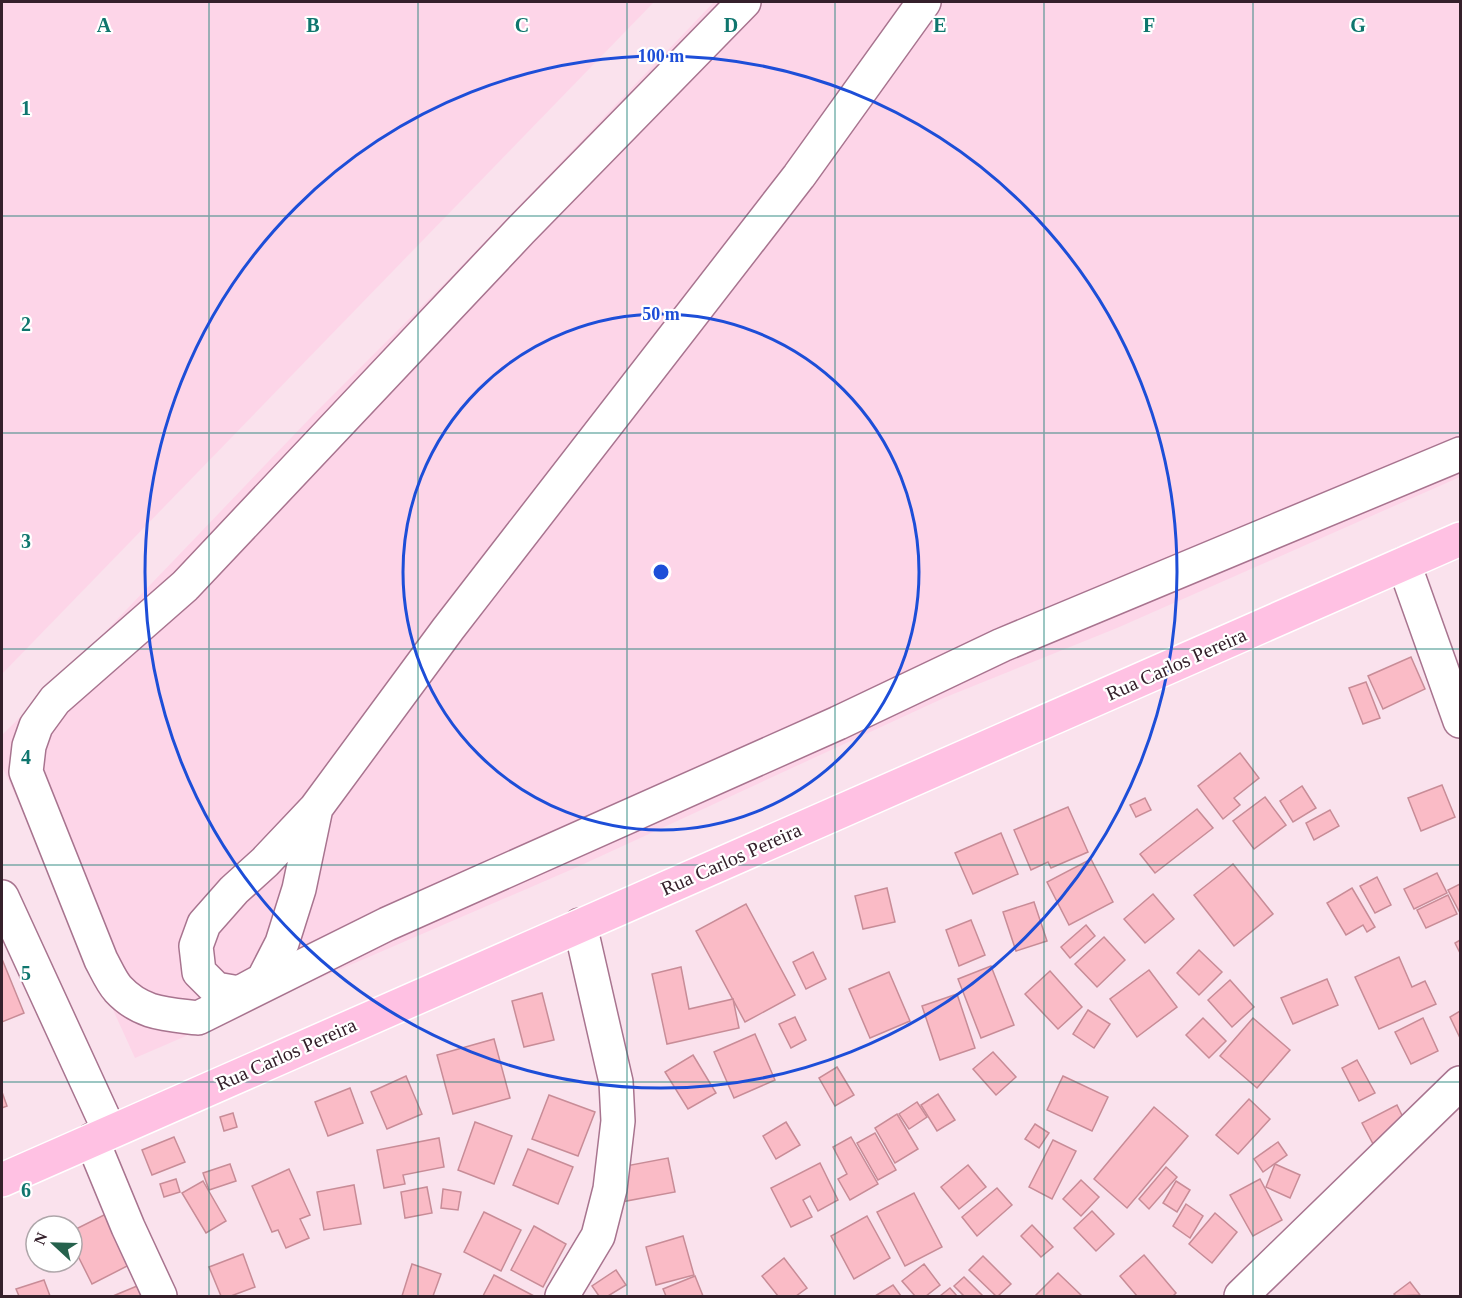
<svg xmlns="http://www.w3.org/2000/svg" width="1462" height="1298" font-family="'Times New Roman',serif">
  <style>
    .built { fill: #fdd5e8 }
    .building { fill: #fabbc6; stroke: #c88c97; stroke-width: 1.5 }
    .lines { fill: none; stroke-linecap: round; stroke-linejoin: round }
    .minor-casing { stroke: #a8748f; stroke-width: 36 }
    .major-casing { stroke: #fff; stroke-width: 36 }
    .minor { stroke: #fff; stroke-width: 33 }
    .major { stroke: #ffc1e3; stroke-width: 33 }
    .grid { fill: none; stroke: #0f766e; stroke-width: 1.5; stroke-opacity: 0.55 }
    .ring { fill: none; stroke: #1d4ed8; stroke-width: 3 }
    .labels { text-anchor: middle; stroke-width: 4.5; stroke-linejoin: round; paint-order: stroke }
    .street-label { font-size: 20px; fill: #35202b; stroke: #fff }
    .grid-label { font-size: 20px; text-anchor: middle; font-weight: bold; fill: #0f766e; stroke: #fff; stroke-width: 4.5; stroke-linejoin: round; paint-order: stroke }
    .centre { fill: #1d4ed8; stroke: #fff; stroke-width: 3 }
    .ring-label { font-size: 18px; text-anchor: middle; font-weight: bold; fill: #1d4ed8; stroke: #fff; stroke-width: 4.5; stroke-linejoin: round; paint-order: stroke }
  </style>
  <rect width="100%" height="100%" fill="#fae2ed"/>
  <g class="built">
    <polygon points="2,2 654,2 2,674"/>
    <polygon points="714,2 1460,2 1460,477 1117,628 946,697 575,868 135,1058 2,766 2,735 82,656 315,413 453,275"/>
  </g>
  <g class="building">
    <polygon points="1411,657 1425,689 1383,709 1368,676"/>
    <polygon points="1366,682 1380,718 1363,724 1349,688"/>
    <polygon points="1240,753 1259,778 1234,798 1240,805 1223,819 1198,786"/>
    <polygon points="1442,785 1455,817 1421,831 1408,798"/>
    <polygon points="1302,786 1316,808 1293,822 1280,801"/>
    <polygon points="1265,797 1286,825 1254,849 1233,821"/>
    <polygon points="1145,798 1151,810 1136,817 1130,805"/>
    <polygon points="1068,807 1088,852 1051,868 1048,862 1031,870 1014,830"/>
    <polygon points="1197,809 1213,828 1155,873 1140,854"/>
    <polygon points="1330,810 1339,826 1314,840 1306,823"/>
    <polygon points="1001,833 1018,874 973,894 955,853"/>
    <polygon points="1091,859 1113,902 1069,925 1047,882"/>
    <polygon points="1233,864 1273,914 1234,946 1194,895"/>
    <polygon points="1437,873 1447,893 1414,909 1404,889"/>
    <polygon points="1377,877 1391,905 1375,913 1360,886"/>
    <polygon points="1460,884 1460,910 1459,911 1448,890"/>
    <polygon points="887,888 895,922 863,929 855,896"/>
    <polygon points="1352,888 1375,927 1367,932 1363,925 1346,935 1327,903"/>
    <polygon points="1153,894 1174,919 1145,943 1124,919"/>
    <polygon points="1448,895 1457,914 1426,928 1417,910"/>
    <polygon points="1034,902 1047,941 1016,951 1003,912"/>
    <polygon points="746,904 795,995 745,1022 696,931"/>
    <polygon points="971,920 985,955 959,966 946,930"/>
    <polygon points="1086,925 1095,936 1070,958 1061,947"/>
    <polygon points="1104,937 1125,960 1097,987 1075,964"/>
    <polygon points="1460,940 1460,953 1455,943"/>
    <polygon points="1199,950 1222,972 1199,995 1177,973"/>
    <polygon points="813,952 826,979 806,989 793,962"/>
    <polygon points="1399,957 1412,987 1425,981 1436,1004 1379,1029 1355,977"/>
    <polygon points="2,959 24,1013 2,1022"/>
    <polygon points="991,966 1014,1025 981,1038 958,979"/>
    <polygon points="681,967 689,1009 733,999 739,1028 667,1044 652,974"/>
    <polygon points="1149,970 1177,1007 1137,1037 1110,999"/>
    <polygon points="1050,971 1082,1007 1058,1029 1025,994"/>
    <polygon points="889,972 910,1021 870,1038 849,989"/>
    <polygon points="1327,979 1338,1005 1293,1024 1281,998"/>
    <polygon points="1230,980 1254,1007 1232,1027 1208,1000"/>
    <polygon points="542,993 554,1040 524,1047 512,1001"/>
    <polygon points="957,994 975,1048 940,1060 922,1006"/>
    <polygon points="1088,1010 1110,1024 1094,1048 1073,1034"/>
    <polygon points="1460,1011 1460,1038 1450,1017"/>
    <polygon points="795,1017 806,1040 791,1048 779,1024"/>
    <polygon points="1203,1018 1226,1041 1209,1058 1186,1035"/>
    <polygon points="1253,1018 1290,1050 1257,1088 1220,1056"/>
    <polygon points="1423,1018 1438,1051 1411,1064 1395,1032"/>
    <polygon points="755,1034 775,1080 734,1098 714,1052"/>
    <polygon points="494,1039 510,1098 453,1114 437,1055"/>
    <polygon points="993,1052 1016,1077 996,1095 973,1069"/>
    <polygon points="693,1055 716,1093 688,1109 665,1072"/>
    <polygon points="1357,1060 1375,1093 1359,1101 1342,1068"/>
    <polygon points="837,1067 854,1095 835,1106 819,1078"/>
    <polygon points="406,1076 422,1114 387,1129 371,1092"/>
    <polygon points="1063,1076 1108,1097 1092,1131 1047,1110"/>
    <polygon points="350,1088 363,1123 328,1136 315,1102"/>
    <polygon points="2,1092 7,1106 2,1108"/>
    <polygon points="938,1094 955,1120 937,1131 921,1105"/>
    <polygon points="549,1095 595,1112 578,1156 532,1139"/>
    <polygon points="1249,1099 1270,1119 1238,1154 1216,1135"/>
    <polygon points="917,1102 927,1117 909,1129 899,1114"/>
    <polygon points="1397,1105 1415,1142 1381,1159 1362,1123"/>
    <polygon points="1154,1107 1188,1136 1127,1208 1094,1179"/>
    <polygon points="233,1113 237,1127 224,1131 220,1117"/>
    <polygon points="897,1114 918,1149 895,1163 875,1128"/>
    <polygon points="475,1122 512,1136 494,1184 458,1170"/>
    <polygon points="786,1122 800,1145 776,1159 763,1136"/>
    <polygon points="1035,1124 1049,1133 1039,1148 1025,1139"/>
    <polygon points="875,1133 896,1170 878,1180 857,1143"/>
    <polygon points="174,1137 185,1162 152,1175 142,1150"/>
    <polygon points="851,1137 878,1184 850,1200 838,1179 847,1174 833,1147"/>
    <polygon points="439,1138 444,1167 403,1175 405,1184 384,1188 377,1150"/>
    <polygon points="1053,1140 1076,1151 1052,1199 1029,1187"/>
    <polygon points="1278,1142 1287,1155 1263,1172 1254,1159"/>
    <polygon points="528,1149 573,1167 558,1204 513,1185"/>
    <polygon points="668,1158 675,1192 621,1202 615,1168"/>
    <polygon points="820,1163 838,1200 818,1211 810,1196 803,1200 812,1217 791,1227 771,1188"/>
    <polygon points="230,1164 236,1181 209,1190 203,1173"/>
    <polygon points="1275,1164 1300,1175 1290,1198 1266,1187"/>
    <polygon points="968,1165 986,1187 959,1209 941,1187"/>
    <polygon points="1166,1167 1177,1177 1149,1209 1139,1199"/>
    <polygon points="289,1169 310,1215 300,1219 309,1238 286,1248 278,1230 272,1232 252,1186"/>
    <polygon points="176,1179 180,1192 164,1197 160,1184"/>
    <polygon points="1260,1179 1282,1220 1253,1236 1230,1195"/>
    <polygon points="1081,1180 1099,1197 1081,1216 1063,1199"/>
    <polygon points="203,1181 226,1221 206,1233 182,1193"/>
    <polygon points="1176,1181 1190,1190 1177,1212 1163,1203"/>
    <polygon points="354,1185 361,1224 324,1230 317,1192"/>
    <polygon points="427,1187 432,1213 405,1218 401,1192"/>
    <polygon points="997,1188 1012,1205 977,1236 962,1217"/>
    <polygon points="443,1189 461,1192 458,1210 441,1208"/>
    <polygon points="914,1193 942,1247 905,1266 877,1212"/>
    <polygon points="1186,1204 1203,1216 1190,1238 1173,1226"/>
    <polygon points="1092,1211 1114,1234 1096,1251 1074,1228"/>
    <polygon points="110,1212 135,1262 92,1284 72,1244 72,1231"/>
    <polygon points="484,1212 521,1230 501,1271 464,1252"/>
    <polygon points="1215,1213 1237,1232 1212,1263 1189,1244"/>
    <polygon points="867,1216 890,1258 854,1279 831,1236"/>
    <polygon points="1032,1225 1053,1247 1041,1257 1021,1236"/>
    <polygon points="534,1226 566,1244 543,1287 511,1270"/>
    <polygon points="683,1236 694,1275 656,1285 646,1247"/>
    <polygon points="243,1254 255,1287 231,1296 221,1296 209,1267"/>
    <polygon points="1144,1255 1176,1293 1173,1296 1137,1296 1120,1276"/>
    <polygon points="983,1256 1011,1284 998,1296 996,1296 969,1270"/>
    <polygon points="784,1258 807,1288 796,1296 778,1296 762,1276"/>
    <polygon points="412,1264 441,1274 433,1296 402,1296"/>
    <polygon points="924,1264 940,1285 926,1296 915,1296 902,1281"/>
    <polygon points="616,1270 626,1285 608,1296 599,1296 592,1286"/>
    <polygon points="1058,1273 1082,1296 1035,1296"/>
    <polygon points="494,1275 534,1296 483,1296"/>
    <polygon points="695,1276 703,1296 666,1296 663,1289"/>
    <polygon points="964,1277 983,1296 964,1296 954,1286"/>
    <polygon points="44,1280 50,1296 19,1296 16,1289"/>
    <polygon points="1410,1282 1420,1295 1396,1296 1394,1294"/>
    <polygon points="893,1285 901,1296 875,1296"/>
    <polygon points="137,1286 141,1296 113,1296"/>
    <polygon points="950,1288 957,1296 940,1296"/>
  </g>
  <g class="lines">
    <g class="minor-casing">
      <g id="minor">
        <path d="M744,2L521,230L185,586L55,700L36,726L29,746L26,772L101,960C106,969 111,981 118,989C141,1014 166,1014 198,1018L387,924L838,723L1002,645L1460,454"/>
        <polyline points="1404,564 1460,721"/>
        <polyline points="316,808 299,889 282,943 263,980 239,993 216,989 199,972 196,946 204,924 234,890 265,862 316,808 448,629 799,176 924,2"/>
        <polyline points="2,897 110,1132"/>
        <polyline points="92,1140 128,1227 160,1296"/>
        <polyline points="562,1296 598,1236 610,1189 618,1121 616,1082 580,925"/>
        <polyline points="1241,1296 1460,1083"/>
      </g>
    </g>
    <g class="major-casing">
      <polyline id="major" points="2,1180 1460,539"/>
    </g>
    <use href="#minor" class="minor"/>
    <use href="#major" class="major"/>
  </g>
  <path class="grid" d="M209,2V1296M418,2V1296M627,2V1296M835,2V1296M1044,2V1296M1253,2V1296M2,216H1460M2,433H1460M2,649H1460M2,865H1460M2,1082H1460"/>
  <g class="ring">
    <circle cx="661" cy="572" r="258"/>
    <circle cx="661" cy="572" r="516"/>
  </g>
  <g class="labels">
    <g class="street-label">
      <text transform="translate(1176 664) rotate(-24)" y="7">Rua Carlos Pereira</text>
      <text transform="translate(731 859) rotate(-24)" y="7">Rua Carlos Pereira</text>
      <text transform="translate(286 1054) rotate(-24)" y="7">Rua Carlos Pereira</text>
    </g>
  </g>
  <g class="grid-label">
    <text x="104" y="32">A</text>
    <text x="313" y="32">B</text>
    <text x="522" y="32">C</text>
    <text x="731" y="32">D</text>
    <text x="940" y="32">E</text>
    <text x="1149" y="32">F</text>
    <text x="1358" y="32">G</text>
    <text x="26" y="115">1</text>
    <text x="26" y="331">2</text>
    <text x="26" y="548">3</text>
    <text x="26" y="764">4</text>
    <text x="26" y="980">5</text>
    <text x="26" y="1197">6</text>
  </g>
  <circle cx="661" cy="572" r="9" class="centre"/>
  <g class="ring-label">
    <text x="661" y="62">100 m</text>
    <text x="661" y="320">50 m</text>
  </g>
  <rect width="1462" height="1298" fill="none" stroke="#35202b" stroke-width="6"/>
  <g transform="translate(54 1244) rotate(292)"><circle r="28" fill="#ffffff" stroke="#aea6aa" stroke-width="1.5"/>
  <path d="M0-4.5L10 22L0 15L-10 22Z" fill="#26624d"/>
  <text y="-9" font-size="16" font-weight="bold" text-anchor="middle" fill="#35202b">N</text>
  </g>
</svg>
